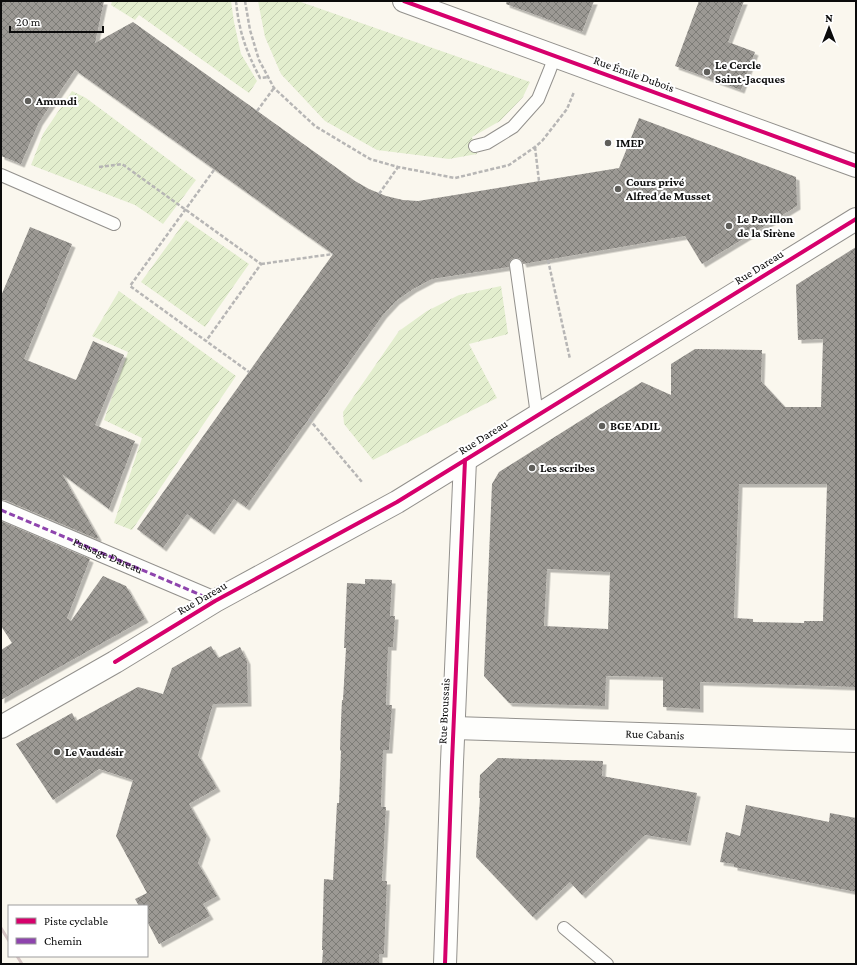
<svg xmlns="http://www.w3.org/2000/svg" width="857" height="965" font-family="'Crimson Pro',serif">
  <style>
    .garden { fill: url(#garden-furrows) }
    .building { fill: url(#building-cross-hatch); fill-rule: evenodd; filter: url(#shadow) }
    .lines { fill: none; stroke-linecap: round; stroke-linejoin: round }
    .service-casing { stroke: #93918d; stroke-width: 14 }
    .pedestrian-casing { stroke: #93918d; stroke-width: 20 }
    .minor-casing { stroke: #93918d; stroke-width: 24 }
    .path { stroke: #b7b6b5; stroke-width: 2.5; stroke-dasharray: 4 2; stroke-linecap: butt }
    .service { stroke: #fefefc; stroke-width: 12 }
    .pedestrian { stroke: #fefefc; stroke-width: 18 }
    .minor { stroke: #fefefc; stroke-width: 22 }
    .rail { stroke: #d5c5c4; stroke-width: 3 }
    .quiet { stroke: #8e44ad; stroke-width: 3; stroke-dasharray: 6 3; stroke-linecap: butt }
    .cycleway-casing { stroke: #fff; stroke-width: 6 }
    .cycleway { stroke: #d6006c; stroke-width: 4 }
    .poi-dot { fill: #5f5e5a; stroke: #fff; stroke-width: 1.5 }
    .labels { text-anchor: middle; stroke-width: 4; stroke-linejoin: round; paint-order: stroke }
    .poi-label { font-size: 12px; font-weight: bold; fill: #0b0b0b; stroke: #fff; text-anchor: start }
    .street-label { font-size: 12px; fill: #0b0b0b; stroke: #fff }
  </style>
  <defs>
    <pattern id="garden-furrows" width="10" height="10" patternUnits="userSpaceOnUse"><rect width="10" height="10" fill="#e3eece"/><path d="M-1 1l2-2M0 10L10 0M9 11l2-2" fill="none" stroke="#c1cbb0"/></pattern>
    <pattern id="building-cross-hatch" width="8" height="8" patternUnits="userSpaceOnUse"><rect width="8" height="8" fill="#9c9994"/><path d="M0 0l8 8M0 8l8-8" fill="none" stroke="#7d7b77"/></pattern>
    <filter id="shadow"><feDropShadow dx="3.5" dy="3.5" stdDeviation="0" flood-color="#0004"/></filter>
  </defs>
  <rect width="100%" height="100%" fill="#faf7ee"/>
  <g class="garden">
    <polygon points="112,1 231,1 234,22 241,54 257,81 249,93 139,15 135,20 111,5"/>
    <polygon points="258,1 298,1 530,82 523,97 500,121 472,137 477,154 449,159 377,150 325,121 281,74 265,37"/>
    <polygon points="72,91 86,98 196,180 163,224 135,205 31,165 43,134"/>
    <polygon points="186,220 249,264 205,327 141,282"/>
    <polygon points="501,286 508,334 469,344 497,398 373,460 344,424 343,412 399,331 427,311 459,295"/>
    <polygon points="119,291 236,376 132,530 114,523 142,438 104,420 128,352 92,336"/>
  </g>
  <g class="building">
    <polygon points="1,1 104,1 95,43 133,22 355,181 369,189 386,196 403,200 418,201 619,168 639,118 796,177 797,206 702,264 685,236 523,264 522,261 519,258 515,258 512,259 509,262 509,267 432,279 413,289 396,301 383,315 246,507 234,499 211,531 187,514 163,548 137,529 333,254 75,70 39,122 21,164 1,156"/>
    <polygon points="507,1 594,1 582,32 506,4"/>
    <polygon points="699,1 744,1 728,42 755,52 741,90 675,66"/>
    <polygon points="30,227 72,244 24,359 76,380 93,341 124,355 95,425 135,441 109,509 62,474 98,537 97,539 5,500 1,500 1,296"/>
    <path d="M856,247V687L700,682V709L663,707V677L606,676L605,706L509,703L484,676L492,484L499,472L642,382L671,395V364L695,349L762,350L761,381L785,407H821L823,339L798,340L796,285ZM739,484H827L823,621H804V623L753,622V619L734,618ZM547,569L610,572L608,629L544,626Z"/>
    <polygon points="1,521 90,559 67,618 71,621 103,576 126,586 145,619 1,700 1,650 12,643 1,626"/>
    <polygon points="365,579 392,580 390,616 395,616 393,647 388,647 386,705 392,705 389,750 383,750 381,807 386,807 382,881 387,881 384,954 379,954 379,964 322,964 323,950 322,950 324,879 333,880 337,803 339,803 341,751 340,750 341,721 342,700 343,700 346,648 344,648 347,583 365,584"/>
    <polygon points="211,646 218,658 240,647 247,661 248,703 213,704 198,755 217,788 189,804 207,836 198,863 217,896 203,904 210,916 159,944 147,921 147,906 139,906 135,899 147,893 116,836 133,780 99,769 53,800 16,744 72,713 76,721 138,687 163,694 172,668"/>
    <polygon points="498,758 603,761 602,776 697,793 687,842 645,835 582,895 570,882 533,917 476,857 480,798 479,798 480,775"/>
    <polygon points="746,805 829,822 830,813 856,818 856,892 734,867 734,864 720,862 726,832 740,836"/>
  </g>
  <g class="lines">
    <g class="service-casing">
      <g id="service">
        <polyline points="475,146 487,143 513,127 538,99 549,72 555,56"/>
        <polyline points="1,175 114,224"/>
        <polyline points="516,265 537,415"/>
        <polyline points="564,928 607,964"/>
      </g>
    </g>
    <g class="pedestrian-casing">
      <polyline id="pedestrian" points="1,510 215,601"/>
    </g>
    <g class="minor-casing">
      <g id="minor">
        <polyline points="404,1 856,166"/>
        <polyline points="1,727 115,662 215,601 397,502 856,219"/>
        <path id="s1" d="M454,728L856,741"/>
        <polyline points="445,964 452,762 465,460"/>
      </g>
    </g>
    <g class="path">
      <path d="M236,1C239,32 246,51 260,78L268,77"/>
      <polyline points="245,1 250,30 259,60 274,88 315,126 370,159 398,167 455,178 509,165 535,147 542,141 567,109 574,92"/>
      <polyline points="257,111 274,88"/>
      <polyline points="535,147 539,181"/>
      <polyline points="99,167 122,164 261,264 206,341"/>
      <polyline points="214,170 130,286 249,372"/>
      <polyline points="379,194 398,167"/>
      <polyline points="548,260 570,359"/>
      <polyline points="261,264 333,254"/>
      <polyline points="309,419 362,482"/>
    </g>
    <use href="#service" class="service"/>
    <use href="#pedestrian" class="pedestrian"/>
    <use href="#minor" class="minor"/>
    <g class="rail">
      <polyline points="1,928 9,941"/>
      <polyline points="17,956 22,964"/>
    </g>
    <path class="quiet" id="s2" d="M1,510L215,601"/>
    <g class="cycleway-casing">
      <g id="cycleway">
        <polyline points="404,1 856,166"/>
        <polyline points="115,662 215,601 397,502 856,219"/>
        <polyline points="445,964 452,762 465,460"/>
      </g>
    </g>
    <use href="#cycleway" class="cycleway"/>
  </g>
  <g class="poi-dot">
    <circle cx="707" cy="72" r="4"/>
    <circle cx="28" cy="101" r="4"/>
    <circle cx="608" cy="143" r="4"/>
    <circle cx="618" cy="189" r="4"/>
    <circle cx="729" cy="226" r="4"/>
    <circle cx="602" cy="426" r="4"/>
    <circle cx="532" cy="468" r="4"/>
    <circle cx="57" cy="752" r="4"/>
  </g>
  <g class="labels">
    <g class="poi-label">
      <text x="715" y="69">Le Cercle<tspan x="715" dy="14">Saint-Jacques</tspan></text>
      <text x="36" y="105">Amundi</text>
      <text x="616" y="147">IMEP</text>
      <text x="626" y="186">Cours privé<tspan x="626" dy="14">Alfred de Musset</tspan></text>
      <text x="737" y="223">Le Pavillon<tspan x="737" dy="14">de la Sirène</tspan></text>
      <text x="610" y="430">BGE ADIL</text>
      <text x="540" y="472">Les scribes</text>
      <text x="65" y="756">Le Vaudésir</text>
    </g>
    <g class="street-label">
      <text transform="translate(634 74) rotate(20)" y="4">Rue Émile Dubois</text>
      <text transform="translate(759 267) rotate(-32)" y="4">Rue Dareau</text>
      <text transform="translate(483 437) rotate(-32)" y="4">Rue Dareau</text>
      <text dy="4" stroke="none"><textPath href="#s2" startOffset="116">Passage Dareau</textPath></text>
      <text transform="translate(202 598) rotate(-30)" y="4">Rue Dareau</text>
      <text transform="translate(444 711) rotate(-87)" y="4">Rue Broussais</text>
      <text dy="4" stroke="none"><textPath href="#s1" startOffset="201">Rue Cabanis</textPath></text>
    </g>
  </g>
  <rect width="857" height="965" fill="none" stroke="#0b0b0b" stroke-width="4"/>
  <rect x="8" y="905" width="140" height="52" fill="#ffffff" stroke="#9d9d9d"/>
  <rect x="16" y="918" width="20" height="6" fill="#d6006c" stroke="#9d9d9d"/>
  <text x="44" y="925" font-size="12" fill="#0b0b0b">Piste cyclable</text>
  <rect x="16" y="938" width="20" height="6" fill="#8e44ad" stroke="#9d9d9d"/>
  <text x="44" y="945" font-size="12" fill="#0b0b0b">Chemin</text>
  <g transform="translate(829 28)" stroke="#ffffff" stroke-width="3" paint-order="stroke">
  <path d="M0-3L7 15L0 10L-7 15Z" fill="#0b0b0b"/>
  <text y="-6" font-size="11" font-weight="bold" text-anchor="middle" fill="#0b0b0b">N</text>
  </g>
  <path d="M10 26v6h93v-6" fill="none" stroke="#0b0b0b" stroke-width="2"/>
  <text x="16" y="26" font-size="12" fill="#0b0b0b" stroke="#ffffff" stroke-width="3" paint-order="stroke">20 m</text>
</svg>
